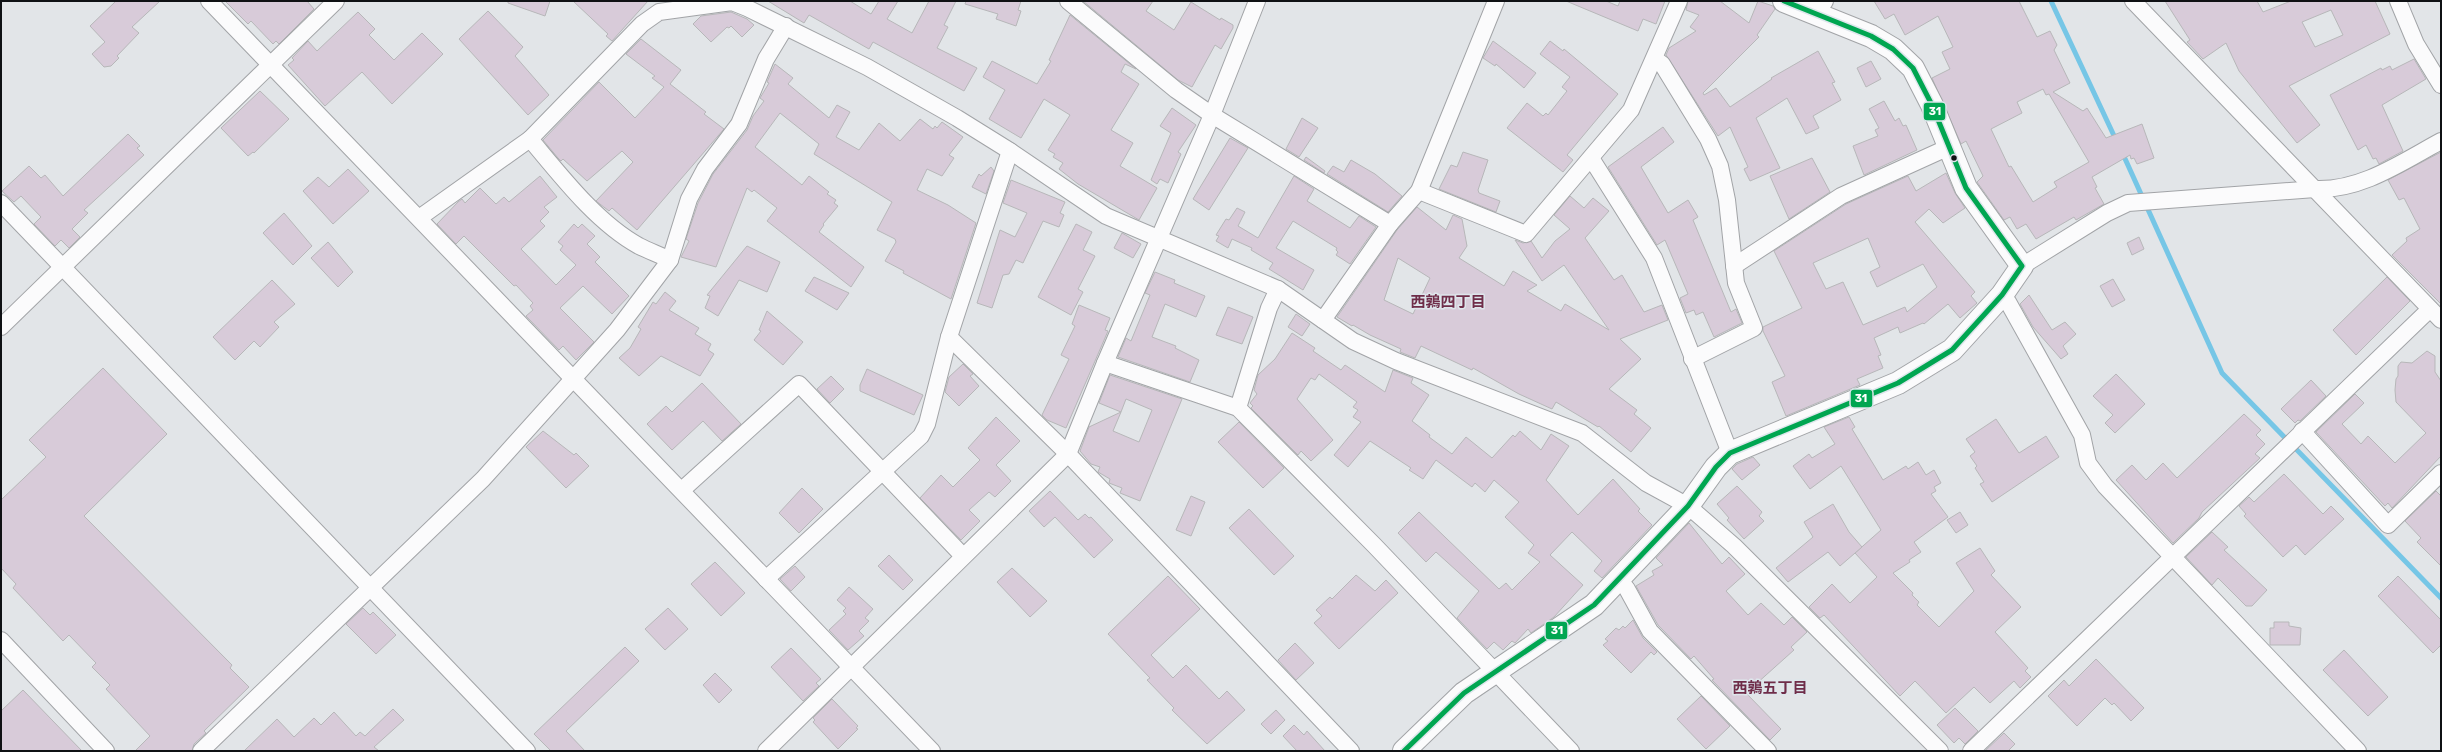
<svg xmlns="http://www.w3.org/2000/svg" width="2442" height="752" font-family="Rubik,'Noto Sans JP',sans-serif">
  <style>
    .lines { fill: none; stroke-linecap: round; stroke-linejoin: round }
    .stream { stroke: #76c6e6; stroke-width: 5 }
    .building { fill: #d8cbd9; stroke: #b7b7b9; fill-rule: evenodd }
    .street-casing { stroke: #a2a4a7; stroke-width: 18 }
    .secondary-casing { stroke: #a2a4a7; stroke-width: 24 }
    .street { stroke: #fbfbfc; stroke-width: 16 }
    .secondary { stroke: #fbfbfc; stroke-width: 22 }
    .bus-1-casing { stroke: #dee6ec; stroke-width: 8 }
    .bus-1 { stroke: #00a651; stroke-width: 5 }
    .bus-dot { fill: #0f1114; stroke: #dee6ec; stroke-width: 1.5 }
    .labels { text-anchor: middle; stroke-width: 3; stroke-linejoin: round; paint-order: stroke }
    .neighbourhood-label { font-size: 15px; font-weight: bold; fill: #6f2d49; stroke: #dee6ec }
    .line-badge { stroke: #dee6ec; stroke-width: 1.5 }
    .badge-label { font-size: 11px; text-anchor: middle; font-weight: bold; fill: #fff }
  </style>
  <rect width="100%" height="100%" fill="#e2e5e8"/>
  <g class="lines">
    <g class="stream">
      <polyline points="2051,1 2116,140"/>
      <polyline points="2122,152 2222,373 2441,598"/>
    </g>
  </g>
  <g class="building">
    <polygon points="116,1 160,1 132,27 139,33 117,56 119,58 111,66 104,67 92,54 105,42 90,26"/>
    <polygon points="225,1 307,1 314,9 279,44 276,41 273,44 251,21 248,24"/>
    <polygon points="508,1 550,1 545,16 508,3"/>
    <polygon points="573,1 648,1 612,41 606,36 608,34"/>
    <polygon points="768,1 850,1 871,14 879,1 898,1 887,19 912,33 929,1 956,1 944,25 948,27 937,48 977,68 964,91 873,42 869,49 809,15 804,23"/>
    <polygon points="966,1 1021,1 1018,10 1021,11 1016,26 996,19 998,14 965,4"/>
    <polygon points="1083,1 1153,1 1146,11 1174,30 1191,2 1220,20 1221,18 1233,25 1233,28 1221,49 1215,45 1192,87 1178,80"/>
    <polygon points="1566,1 1606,1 1618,6 1620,1 1665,1 1656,24 1643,19 1638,31"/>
    <polygon points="1688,1 1720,1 1749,23 1758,1 1773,6 1775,9 1757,35 1759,37 1703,93 1704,95 1716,88 1730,107 1772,79 1771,78 1818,51 1835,82 1832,83 1841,100 1813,116 1819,128 1806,134 1787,98 1756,118 1780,168 1750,181 1744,169 1748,167 1730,127 1718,136 1666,55 1669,48 1696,31 1690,27 1699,15 1686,10"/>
    <path d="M1874,1H2019L2037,37L2050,31L2057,45L2054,50L2070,83L2053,92L2083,111L2087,108L2106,138L2142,124L2154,158L2137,164L2134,158L2131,159L2130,155L2092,177L2097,187L2095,188L2104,204L2076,220L2074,217L2036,239L2026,224L2017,229L2010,217L2004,220L1977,182L1983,176L1966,141L1961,144L1932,78L1950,69L1942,52L1953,47L1938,16L1905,35L1894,14L1885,19ZM2043,89L2046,95L2049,94L2089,162L2054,182L2057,187L2033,202L2011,166L2009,167L1991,129L2022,113L2017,102Z"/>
    <path d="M2165,1H2257L2263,12L2291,1H2375L2390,34L2289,86L2320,125L2297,143L2239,71L2226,43L2203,59L2187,42L2190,40ZM2331,10L2343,35L2315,47L2302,22Z"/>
    <polygon points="488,11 523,47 515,56 549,95 528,115 459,39"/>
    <polygon points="358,12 375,29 369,35 394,60 422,33 443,54 392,104 362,72 325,106 288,65 294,60 292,58 308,41 317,51"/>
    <polygon points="731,12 747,19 754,25 742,37 731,26 729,28 727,27 711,42 693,24 701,16"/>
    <polygon points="1070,15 1136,69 1125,64 1121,72 1139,84 1111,130 1133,143 1120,166 1157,188 1139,220 1078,184 1059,169 1063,163 1053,157 1055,154 1048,150 1070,115 1044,99 1021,138 989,119 1005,90 983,77 992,61 1037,84 1051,61 1049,60"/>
    <polygon points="641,39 681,70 670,84 706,112 704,114 724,129 637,230 612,208 609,211 596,201 633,162 622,151 587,181 563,159 561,161 558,158 543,140 599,82 635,118 664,87 652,78 655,76 626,54"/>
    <polygon points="1493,41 1536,73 1524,88 1496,64 1495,66 1483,58"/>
    <polygon points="1550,41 1563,51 1564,49 1618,94 1567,155 1573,160 1563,172 1507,128 1527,103 1543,116 1546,113 1548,115 1567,91 1562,87 1570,77 1540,54"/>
    <polygon points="2414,59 2426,79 2382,105 2403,151 2379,164 2376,158 2373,159 2366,145 2358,150 2330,95 2381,68 2382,70 2390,66 2392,70"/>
    <polygon points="1871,61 1881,79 1866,87 1857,68"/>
    <polygon points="775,64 793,78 788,84 829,118 837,105 850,112 836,137 859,150 879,123 900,141 920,119 933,129 935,126 937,128 942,122 963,137 949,155 954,158 942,176 927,169 917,190 948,205 976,223 951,299 903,273 904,271 885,261 896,242 895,239 877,230 892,202 814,154 819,144 780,113 755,147 802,185 809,176 829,192 827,194 836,200 834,203 838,206 823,224 824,225 819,232 864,267 851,287 767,221 777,208 754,190 752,192 747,188 716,267 681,257 689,241 686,239 698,203 713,174 747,130 753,116 764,101 760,98 769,83 767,82"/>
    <polygon points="260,91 289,119 254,153 253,152 248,156 221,128"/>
    <polygon points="1884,101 1895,121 1899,118 1903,126 1906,125 1917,150 1864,175 1853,146 1878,136 1875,130 1879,128 1869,109"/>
    <polygon points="1172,108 1196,125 1178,152 1181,154 1168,183 1160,179 1157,184 1151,180 1171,133 1160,126"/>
    <polygon points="1302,118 1318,128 1299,157 1286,149"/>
    <polygon points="1663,127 1674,142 1641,167 1668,213 1688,200 1698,217 1693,220 1731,312 1736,309 1742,323 1714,337 1703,312 1696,315 1694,310 1686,313 1680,298 1688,294 1665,240 1657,245 1608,167"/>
    <polygon points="128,134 140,146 137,148 144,155 84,210 88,213 72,229 80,237 69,248 61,240 55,246 34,224 41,217 21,196 14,202 2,191 29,166 41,178 45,175 63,196"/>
    <polygon points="1230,138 1248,148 1209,210 1193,199"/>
    <polygon points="1463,152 1488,160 1478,190 1479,193 1500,201 1496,212 1439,189 1451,165 1457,167"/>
    <polygon points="2441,152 2441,304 2392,255 2407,241 2406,238 2420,229 2404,198 2399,200 2388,180"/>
    <polygon points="1306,157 1325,171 1324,173 1304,160"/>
    <polygon points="1812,158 1830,192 1789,219 1770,176"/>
    <polygon points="1351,160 1375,174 1402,196 1388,212 1327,174 1333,166 1344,172"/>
    <polygon points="991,167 994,171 986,194 972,187 979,174 981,176"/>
    <polygon points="348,169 369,191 333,224 303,191 318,177 329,187"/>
    <path d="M1946,173L1955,193L1965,208L1943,223L1929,209L1915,222L1975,292L1971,296L1977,303L1960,318L1948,304L1924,324L1923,323L1900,333L1898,327L1874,338L1881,355L1878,356L1883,368L1857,379L1860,385L1786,416L1772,382L1785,376L1763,331V327L1802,308L1774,251L1846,204L1908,176L1916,191ZM1868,238L1880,267L1870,272L1877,287L1923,264L1937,287L1907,312L1905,307L1863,325L1843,282L1826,289L1813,263Z"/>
    <polygon points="540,176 557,197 544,207 549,212 540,221 545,226 521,249 556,285 576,265 560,250 563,246 558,242 574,224 578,228 582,224 595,236 587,244 600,257 595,262 629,296 612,314 583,286 560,308 594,342 576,360 563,346 559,350 526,316 533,310 530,306 533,303 516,285 514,286 464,236 456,244 437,224 458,202 462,199 465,203 480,188 496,204 504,197 509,202"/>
    <polygon points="1294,176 1314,189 1307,201 1350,228 1359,216 1376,227 1350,264 1336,255 1338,252 1336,250 1337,248 1293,221 1276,248 1314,270 1303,290 1269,269 1273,263 1251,250 1252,248 1232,239 1228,248 1216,241 1219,236 1216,235 1226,219 1229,220 1237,208 1245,212 1238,226 1258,238"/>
    <polygon points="1011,180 1065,202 1060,213 1064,215 1059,227 1043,221 1023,263 1016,260 1009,274 1003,275 992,308 977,303 1000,230 1015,237 1027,213 1003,203"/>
    <path d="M1570,196L1584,208L1593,198L1609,211L1585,238L1614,280L1622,275L1644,312L1662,305L1668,320L1620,339L1641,359L1609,389L1637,410L1634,414L1651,428L1631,452L1599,426L1598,427L1556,402L1552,409L1519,394L1473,368L1472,370L1421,346L1415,358L1400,352L1401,349L1370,335L1353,325L1352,326L1337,317L1397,230L1417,207L1446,230L1453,215L1462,219L1467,246L1459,258L1504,286L1513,271L1537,285L1527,291L1561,311L1565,304L1609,330L1564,265L1542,281L1515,240L1523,243L1531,241L1542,258L1555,241L1570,229L1554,215ZM1398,258L1430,278L1413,314L1384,300Z"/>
    <polygon points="284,213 312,246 293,265 263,233"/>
    <polygon points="1076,224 1092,232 1083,250 1095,256 1078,289 1083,292 1071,315 1038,297"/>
    <polygon points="1122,233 1141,244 1133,258 1114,248"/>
    <polygon points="2139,237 2144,249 2132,255 2127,243"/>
    <polygon points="328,242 353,272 338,287 311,258"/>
    <polygon points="747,246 780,262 767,292 739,280 718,316 705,308 710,296 707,295"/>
    <polygon points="1155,272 1175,280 1174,283 1205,296 1196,317 1165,304 1152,337 1176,346 1175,348 1199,360 1190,382 1118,357 1126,338 1131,341 1150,295 1145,293"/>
    <polygon points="814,277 849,293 837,310 805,291"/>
    <polygon points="2387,277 2410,301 2356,355 2333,330"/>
    <polygon points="2113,279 2125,300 2112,307 2100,286"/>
    <polygon points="272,280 295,304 274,322 279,327 260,347 254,341 235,360 213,337"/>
    <polygon points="665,292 676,301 669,310 699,328 695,334 711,344 708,350 714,354 700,376 661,356 639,376 619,358 630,348 641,329 638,327 653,302 656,304"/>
    <polygon points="2029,295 2052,330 2065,322 2076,334 2063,346 2068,354 2061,359 2033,327 2020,304"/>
    <polygon points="1079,305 1110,318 1105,330 1108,331 1066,428 1047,420 1042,415 1069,359 1061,355 1075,326 1072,324"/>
    <polygon points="1228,307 1253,317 1242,344 1216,335"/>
    <polygon points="767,311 803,342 783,365 754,340 761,331 759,330"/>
    <polygon points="1296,314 1310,324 1302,336 1288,327"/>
    <polygon points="1292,333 1315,348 1313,351 1341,370 1345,365 1385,392 1393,370 1413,378 1411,383 1429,395 1412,421 1430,435 1429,437 1452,454 1466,437 1492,458 1513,435 1515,437 1520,431 1541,450 1551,434 1569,446 1546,480 1578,515 1613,479 1640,509 1638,511 1652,525 1602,578 1594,571 1602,561 1572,532 1550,555 1583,585 1554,617 1531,633 1528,629 1515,643 1512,641 1503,650 1494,642 1487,649 1457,618 1479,591 1436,552 1426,562 1398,533 1419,512 1499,589 1506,583 1512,590 1540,562 1528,553 1534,545 1505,517 1519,502 1494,480 1485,492 1475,483 1472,487 1436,460 1423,479 1409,470 1411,468 1370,441 1348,467 1334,455 1361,422 1353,417 1358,410 1353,407 1357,402 1319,374 1315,380 1311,378 1297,399 1333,440 1311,461 1301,451 1298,455 1251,408 1253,406 1250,403 1257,394 1254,390 1258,375 1275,359"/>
    <polygon points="2427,351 2435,356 2435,372 2441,381 2441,456 2392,508 2388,503 2385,506 2316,432 2355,394 2364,403 2342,424 2361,444 2368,436 2395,463 2426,433 2396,402 2395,390 2396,379 2398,376 2398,366 2401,362 2412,363"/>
    <polygon points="963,364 973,374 970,376 979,386 959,406 945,392 949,377"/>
    <polygon points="103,368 167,434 84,516 232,665 230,668 249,687 204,731 206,733 194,744 192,751 135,751 150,736 106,689 110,685 92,667 96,663 69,635 63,641 13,588 16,584 1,568 1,500 46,457 29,440"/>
    <polygon points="867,369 923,395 914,415 860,391 860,385"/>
    <polygon points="2116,374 2145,404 2115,433 2105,423 2113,415 2093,396"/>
    <polygon points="1110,375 1182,399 1140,501 1120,493 1122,488 1109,483 1110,479 1098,472 1100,467 1091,464 1080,451 1089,427 1121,412 1113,431 1139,442 1152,410 1126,399 1121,412 1099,403"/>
    <polygon points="831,376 844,389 830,403 817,389"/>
    <polygon points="2311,380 2326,396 2300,421 2298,420 2295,423 2281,409"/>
    <polygon points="702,383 741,424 722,441 703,421 672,450 647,424 666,406 672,412"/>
    <polygon points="2244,414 2261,430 2256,435 2265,444 2255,454 2260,458 2202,512 2199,518 2173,543 2116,480 2132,465 2146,480 2163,463 2177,478"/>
    <polygon points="996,417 1020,441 996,465 1011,481 995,497 989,492 969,510 980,521 961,540 920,498 941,475 953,487 980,460 968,448"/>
    <polygon points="1849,417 1855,427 1852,429 1883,480 1906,466 1908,469 1918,462 1926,475 1934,470 1941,483 1934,487 1936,491 1931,494 1948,517 1914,542 1921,552 1909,560 1910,562 1893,573 1913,593 1912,595 1919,602 1917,605 1939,627 1974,591 1956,563 1980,548 1995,571 1991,575 2021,607 1995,632 2028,668 2025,671 2031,677 2020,688 2014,681 1990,703 1974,687 1946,713 1915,681 1900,696 1824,615 1820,618 1809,607 1832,584 1850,603 1877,577 1855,553 1881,530 1841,466 1810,489 1793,466 1809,454 1812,458 1835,444 1824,427"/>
    <polygon points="1996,419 2019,453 2046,436 2059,457 1992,502 1980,484 1984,482 1975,468 1977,466 1970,456 1975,452 1966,439"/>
    <polygon points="1239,422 1284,468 1263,488 1218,442"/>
    <polygon points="543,431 574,455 576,453 589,466 566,488 526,447"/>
    <polygon points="1753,457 1760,465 1742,480 1732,469 1737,464"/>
    <polygon points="2284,474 2323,514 2331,506 2344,519 2305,555 2296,545 2283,557 2244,516 2246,514 2239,506 2249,497 2254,502"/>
    <polygon points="1737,486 1762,512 1759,516 1764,521 1744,539 1727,520 1729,518 1717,504"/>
    <polygon points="802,488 823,509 799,533 779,513"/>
    <polygon points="1050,491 1078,520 1085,514 1089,518 1091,517 1113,540 1094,558 1055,517 1044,527 1029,511"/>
    <polygon points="2436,491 2441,496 2441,566 2417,542 2421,538 2405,521"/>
    <polygon points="1191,496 1205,502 1191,536 1176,530"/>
    <polygon points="1833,504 1849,532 1862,547 1840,566 1828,552 1788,582 1776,568 1813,537 1804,522"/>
    <polygon points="1249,509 1294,556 1274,575 1229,528"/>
    <polygon points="1960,512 1968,525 1956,533 1947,520"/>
    <polygon points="1689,523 1722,564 1729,557 1745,574 1726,591 1748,615 1761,603 1784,625 1792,617 1807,632 1791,647 1794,650 1746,693 1781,729 1770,740 1712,680 1714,679 1694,656 1691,659 1658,625 1636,586 1654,575 1652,571 1663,565 1656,558"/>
    <polygon points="2212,532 2228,547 2224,550 2267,590 2252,606 2246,606 2218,578 2212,585 2186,557"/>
    <polygon points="889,555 913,580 903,590 878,566"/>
    <polygon points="715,562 745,593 721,616 691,584"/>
    <polygon points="795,566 805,577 791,591 780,579"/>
    <polygon points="1012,568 1047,601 1030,617 997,582"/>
    <polygon points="1356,575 1375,591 1386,580 1398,593 1339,649 1314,623 1322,616 1316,610 1330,597 1332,599"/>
    <polygon points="1168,576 1200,609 1151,655 1173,678 1186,665 1219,699 1227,691 1245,710 1207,744 1172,710 1174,708 1147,680 1150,678 1108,634"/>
    <polygon points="2398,576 2441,620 2441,645 2433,653 2378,596"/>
    <polygon points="849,587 873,609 865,618 869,621 859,631 864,636 848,650 829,630 846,614 843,611 846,608 837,600"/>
    <polygon points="363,608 370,615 373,612 396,635 376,654 346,624"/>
    <polygon points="668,608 688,629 665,650 645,629"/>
    <polygon points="1633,620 1643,638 1657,652 1654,655 1651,652 1631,673 1603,645 1608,641 1605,639 1616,628 1619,630 1623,626 1625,628"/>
    <polygon points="2274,622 2289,622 2289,626 2301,628 2300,645 2270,645 2270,628 2274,628"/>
    <polygon points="1295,643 1314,663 1296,680 1278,660"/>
    <polygon points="625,647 639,661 566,731 585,751 551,751 534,734"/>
    <polygon points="791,648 821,679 816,683 819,686 803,701 771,667"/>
    <polygon points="2344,650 2388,697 2368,716 2323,670"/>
    <polygon points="2096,659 2144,708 2131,721 2114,703 2112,705 2105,698 2077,726 2048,696 2064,680 2069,686"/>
    <polygon points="715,673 732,690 719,703 703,685"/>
    <polygon points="23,690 82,751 1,751 1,711"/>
    <polygon points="1701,696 1730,726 1706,749 1677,719"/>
    <polygon points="832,699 858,726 856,728 858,729 838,749 813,722 815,720 813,718"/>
    <polygon points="1955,708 1978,731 1965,744 1959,738 1954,743 1937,725"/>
    <polygon points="393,709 404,720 374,747 379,751 244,751 277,719 294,737 314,718 321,725 334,712 356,736 360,732 365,736"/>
    <polygon points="1276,710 1285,720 1271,734 1261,724"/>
    <polygon points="1294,725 1304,735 1307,731 1325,751 1297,751 1283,736"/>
    <polygon points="2004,733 2015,744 2008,751 1985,751"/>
  </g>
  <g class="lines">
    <g class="street-casing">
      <g id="street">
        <polyline points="209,1 932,751"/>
        <polyline points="1068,1 1176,90 1212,115 1390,224"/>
        <polyline points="2133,1 2441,320"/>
        <polyline points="2398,1 2416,44 2441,85"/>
        <polyline points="1817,13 1825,1"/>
        <polyline points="1655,59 1662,64 1708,139 1720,166 1727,200 1736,283 1754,328 1692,359"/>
        <path d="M530,139C561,176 597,223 639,246C649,251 660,255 670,260"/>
        <polyline points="1591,158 1654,258 1730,453"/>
        <polyline points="1419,191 1526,234 1631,110 1679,1"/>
        <polyline points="1,203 527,751"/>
        <polyline points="419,218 530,139 642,24 659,12 732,2 747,8 867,67 957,118 1010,151 1106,216 1278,289 1353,341 1396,361 1582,433 1646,483 1688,506 1734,546 1940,751"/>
        <polyline points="1734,266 1841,196 1949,147"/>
        <path d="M2022,266L2107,213L2128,203L2315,189C2361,191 2402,162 2441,141"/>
        <polyline points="2002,295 2008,302 2082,435 2088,463 2105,486 2358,751"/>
        <polyline points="1323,320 1390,224 1419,191 1496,1"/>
        <polyline points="1,327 336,1"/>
        <polyline points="949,337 1068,454 1351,751"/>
        <polyline points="1105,363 1238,408 1374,545 1571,751"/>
        <polyline points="1238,408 1269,308 1278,289"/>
        <polyline points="2302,431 2388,525 2441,473"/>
        <polyline points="682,490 799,384 963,556"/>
        <polyline points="766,579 921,436 927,424 949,337 1010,151"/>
        <polyline points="1619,579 1627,589 1650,631 1768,751"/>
        <polyline points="1,640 106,751"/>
        <polyline points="201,751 483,479 617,330 670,260 689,199 705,169 739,124 766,59 786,26"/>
        <polyline points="766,751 1068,454 1105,363 1212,115 1257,1"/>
        <polyline points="1971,751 2430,309"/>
      </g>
    </g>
    <g class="secondary-casing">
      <polyline id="secondary" points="1404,751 1464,693 1594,605 1688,506 1716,467 1730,453 1898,383 1952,350 2002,295 2022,266 1966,188 1932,105 1913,68 1893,49 1871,36 1784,1"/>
    </g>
    <use href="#street" class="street"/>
    <use href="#secondary" class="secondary"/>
    <g class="bus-1-casing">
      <polyline id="bus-1" points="1404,751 1464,693 1594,605 1688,506 1716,467 1730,453 1898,383 1952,350 2002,295 2022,266 1966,188 1932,105 1913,68 1893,49 1871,36 1784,1"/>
    </g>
    <use href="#bus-1" class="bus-1"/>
  </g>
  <circle class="bus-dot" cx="1954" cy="158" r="3.5"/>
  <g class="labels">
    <g class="neighbourhood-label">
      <text x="1448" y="307">西鶉四丁目</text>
      <text x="1770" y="693">西鶉五丁目</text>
    </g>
  </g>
  <g class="line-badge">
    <rect x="1923" y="102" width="23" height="19" rx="4" fill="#00a651"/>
    <rect x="1850" y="389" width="23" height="19" rx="4" fill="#00a651"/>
    <rect x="1545" y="621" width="23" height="19" rx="4" fill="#00a651"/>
  </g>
  <g class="badge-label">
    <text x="1935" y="115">31</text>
    <text x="1861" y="402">31</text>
    <text x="1557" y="634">31</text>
  </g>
  <rect width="2442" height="752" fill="none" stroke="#0f1114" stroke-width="4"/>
</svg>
